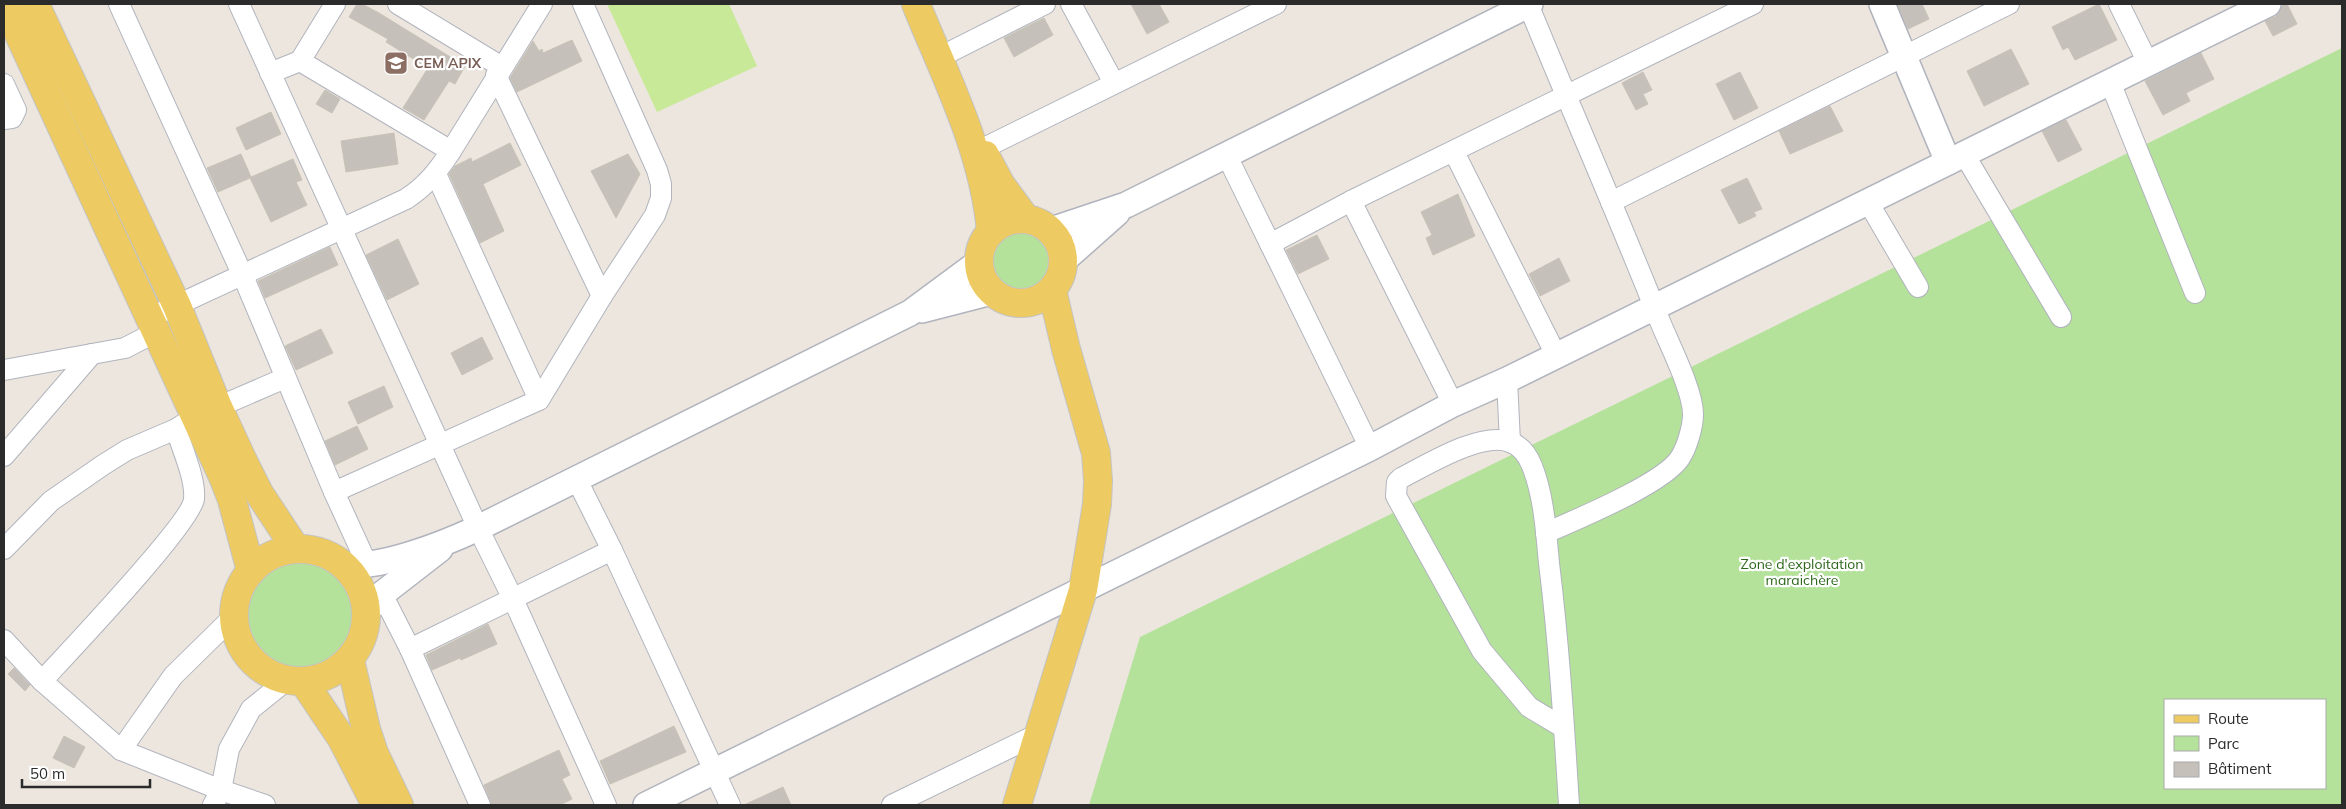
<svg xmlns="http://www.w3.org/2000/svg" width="2346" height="809" font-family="Mulish,sans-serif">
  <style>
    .green { fill: #b5e29b; fill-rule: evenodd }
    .pitch { fill: #c8e997 }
    .building { fill: #c5c0b9; stroke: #c8c2b7 }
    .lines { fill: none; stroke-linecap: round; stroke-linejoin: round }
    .minor-casing { stroke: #b1b4be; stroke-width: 22 }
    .tertiary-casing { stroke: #b1b4be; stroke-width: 28 }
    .primary-casing { stroke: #c4c4c4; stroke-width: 30 }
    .minor { stroke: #fff; stroke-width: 20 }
    .tertiary { stroke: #fff; stroke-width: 25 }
    .primary { stroke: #edca62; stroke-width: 28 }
    .labels { text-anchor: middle; stroke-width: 4.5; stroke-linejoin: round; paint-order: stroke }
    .education-label { font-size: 14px; font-weight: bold; fill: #785e54; stroke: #fff; text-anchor: start }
    .park-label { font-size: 14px; fill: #2d671c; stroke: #fff }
  </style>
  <rect width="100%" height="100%" fill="#ece6de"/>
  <g class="green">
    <path d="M2342,48V805H1089L1140,637ZM2165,700H2325V788H2165Z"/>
    <circle cx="1022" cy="261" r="33"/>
    <circle cx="300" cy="614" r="54"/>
  </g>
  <polygon class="pitch" points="607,4 729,4 757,66 657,112"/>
  <g class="building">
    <polygon points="357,4 362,4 379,13 465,66 455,84 449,81 424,120 403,108 428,68 386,42 388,39 349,17"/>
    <polygon points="1131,4 1159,4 1169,22 1147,34"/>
    <polygon points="1897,4 1922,4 1929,19 1908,29"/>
    <polygon points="2099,4 2117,40 2075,60 2068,47 2063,50 2052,27"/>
    <polygon points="2287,4 2297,24 2273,36 2265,21 2275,17 2280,12 2282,6"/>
    <polygon points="1044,18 1053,35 1014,57 1004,38"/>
    <polygon points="572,40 582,61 517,92 510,78 533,41 539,51 542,49 543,53"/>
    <polygon points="2011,49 2029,84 1984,106 1967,71"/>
    <polygon points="2201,53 2214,79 2186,93 2190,101 2163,115 2145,81"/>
    <polygon points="1643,72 1652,90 1643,94 1648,104 1636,110 1622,83"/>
    <polygon points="1740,72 1758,108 1734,120 1716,84"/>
    <polygon points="325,90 340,99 332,113 316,104"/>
    <polygon points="1830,106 1843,131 1790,154 1779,131"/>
    <polygon points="271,112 281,134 246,150 236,128"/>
    <polygon points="2066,120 2082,150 2058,162 2042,131"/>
    <polygon points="394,133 398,164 346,172 341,141"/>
    <polygon points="510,143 521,165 483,184 504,231 480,243 449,174 455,166 471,158 472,162"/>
    <polygon points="241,154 251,177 293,159 302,180 296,182 307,205 271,222 250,178 218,192 207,168"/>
    <polygon points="628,154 640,174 616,218 591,171"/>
    <polygon points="1747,178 1762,209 1754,212 1756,216 1739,224 1721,190"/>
    <polygon points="1458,194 1475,236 1433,255 1426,238 1432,235 1421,212"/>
    <polygon points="1317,235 1329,259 1298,274 1286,250"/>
    <polygon points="398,239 419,284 387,300 366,255"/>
    <polygon points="330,247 338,265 265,298 258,281"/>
    <polygon points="1559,258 1570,281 1540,296 1529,274"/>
    <polygon points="321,329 333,353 296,370 285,346"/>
    <polygon points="482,337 493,359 462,375 451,353"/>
    <polygon points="384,386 393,407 358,424 348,402"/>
    <polygon points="357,426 368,449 335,465 325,441"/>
    <polygon points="488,624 497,644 461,660 460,658 432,670 426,655"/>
    <polygon points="14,668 30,685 25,691 8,674"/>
    <polygon points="674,726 686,752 610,784 600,761"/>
    <polygon points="64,736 85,747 74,768 53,758"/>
    <polygon points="559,750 570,775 562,779 572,799 560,805 492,805 484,785"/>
    <polygon points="783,787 791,805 744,805"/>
  </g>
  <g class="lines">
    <g class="minor-casing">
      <g id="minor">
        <polyline points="119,4 243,276 334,492 367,564"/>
        <polyline points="239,4 478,528 513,599 606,805"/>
        <polyline points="398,4 502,67"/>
        <polyline points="1071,4 1114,83"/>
        <path d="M1528,4C1571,109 1617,213 1659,319C1668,342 1693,390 1693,414C1693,427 1687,447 1680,458C1663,484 1577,519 1546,533"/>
        <polyline points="2119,4 2148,63"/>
        <polyline points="938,58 1045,4"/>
        <polyline points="300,61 451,151"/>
        <polyline points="270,73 300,61 335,4"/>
        <polyline points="496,75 602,296"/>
        <polyline points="2110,82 2195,293"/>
        <polyline points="4,84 16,110 12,118 4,119"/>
        <polyline points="982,149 1276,4"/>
        <polyline points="1454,152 1556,355"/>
        <polyline points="1964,154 2061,317"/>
        <polyline points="1227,156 1370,448"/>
        <polyline points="436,174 539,400"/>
        <polyline points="1351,201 1453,404"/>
        <polyline points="1611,202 2009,4"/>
        <polyline points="1868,202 1918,287"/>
        <polyline points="1270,244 1351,201 1753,4"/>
        <path d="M149,318L406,199C426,186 438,171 451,151L542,4"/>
        <polyline points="4,370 125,348 156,332"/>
        <polyline points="1507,380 1510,442"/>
        <polyline points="218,407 285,378"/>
        <polyline points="4,456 92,354"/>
        <polyline points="576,478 612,550 730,805"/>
        <polyline points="334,492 539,400 602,296 655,215 661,198 661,184 657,170 583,4"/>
        <polyline points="4,549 51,501 103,465 127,450 176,429 187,422"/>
        <polyline points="382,594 410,649 480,805"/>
        <polyline points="4,640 42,681 121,750 221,790 265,805"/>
        <polyline points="410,649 612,550"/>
        <path d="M42,681C66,655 192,522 194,499C196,479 182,449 176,429"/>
        <path d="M1564,728L1529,707L1482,651L1396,496L1397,482L1401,478C1427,465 1481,431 1510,442C1521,446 1528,456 1532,466C1544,496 1546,532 1549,563C1559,644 1564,725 1569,805"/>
        <polyline points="121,750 173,676 234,616"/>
        <polyline points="213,805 221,790 229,749 251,709 287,680"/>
        <polyline points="892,805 1038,734"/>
      </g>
    </g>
    <g class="tertiary-casing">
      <g id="tertiary">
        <polyline points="1882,4 1948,162"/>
        <polyline points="1051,230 1126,205 1530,4"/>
        <polyline points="1064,260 1117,213"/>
        <polyline points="922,310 992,292"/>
        <path d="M345,565C383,568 444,544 478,528L910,313L979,262"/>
        <polyline points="367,611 382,594 440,549"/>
        <polyline points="646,805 1370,448 1453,404 1507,380 2268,4"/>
      </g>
    </g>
    <g class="primary-casing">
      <g id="primary">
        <polyline points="5,4 224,479 232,500 251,571"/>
        <polyline points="35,4 177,306 218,407 243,461 259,493 296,549"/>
        <path d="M916,4C946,78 984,151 991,232"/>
        <polyline points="985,155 1001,185 1026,219"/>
        <circle cx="1021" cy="261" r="42"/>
        <circle cx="300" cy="615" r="66"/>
        <polyline points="350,660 366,729 374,753 399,805"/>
        <polyline points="303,681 342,739 376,805"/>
        <polyline points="1017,805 1083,590 1097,504 1098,481 1096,453 1066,349 1052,290"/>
      </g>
    </g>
    <use href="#minor" class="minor"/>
    <use href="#tertiary" class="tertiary"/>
    <use href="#primary" class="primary"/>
  </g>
  <defs>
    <g id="school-square" transform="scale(1.25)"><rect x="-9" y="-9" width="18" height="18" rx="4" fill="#8d6e63" stroke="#fff"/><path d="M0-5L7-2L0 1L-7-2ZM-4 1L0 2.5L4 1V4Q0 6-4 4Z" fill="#fff"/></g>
  </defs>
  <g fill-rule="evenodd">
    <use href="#school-square" x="396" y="63"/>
  </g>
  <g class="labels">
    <g class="education-label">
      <text x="414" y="68">CEM APIX</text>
    </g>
    <g class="park-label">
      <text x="1802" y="569">Zone d'exploitation<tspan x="1802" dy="16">maraichère</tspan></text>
    </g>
  </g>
  <rect width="2346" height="809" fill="none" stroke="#2b2b2b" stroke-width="10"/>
  <rect x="2164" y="699" width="162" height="90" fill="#ffffff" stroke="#aaaaaa"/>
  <rect x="2174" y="715" width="25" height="8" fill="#edca62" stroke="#aaaaaa"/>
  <text x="2208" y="724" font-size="15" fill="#2b2b2b">Route</text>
  <rect x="2174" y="736" width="25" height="15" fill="#b5e29b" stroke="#aaaaaa"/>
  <text x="2208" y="749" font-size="15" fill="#2b2b2b">Parc</text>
  <rect x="2174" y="762" width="25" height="15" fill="#c5c0b9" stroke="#aaaaaa"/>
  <text x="2208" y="774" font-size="15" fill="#2b2b2b">Bâtiment</text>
  <path d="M22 779v8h128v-8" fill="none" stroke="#2b2b2b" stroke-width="2.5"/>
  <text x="30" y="779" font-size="15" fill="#2b2b2b" stroke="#ffffff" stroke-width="4" paint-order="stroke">50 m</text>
</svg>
